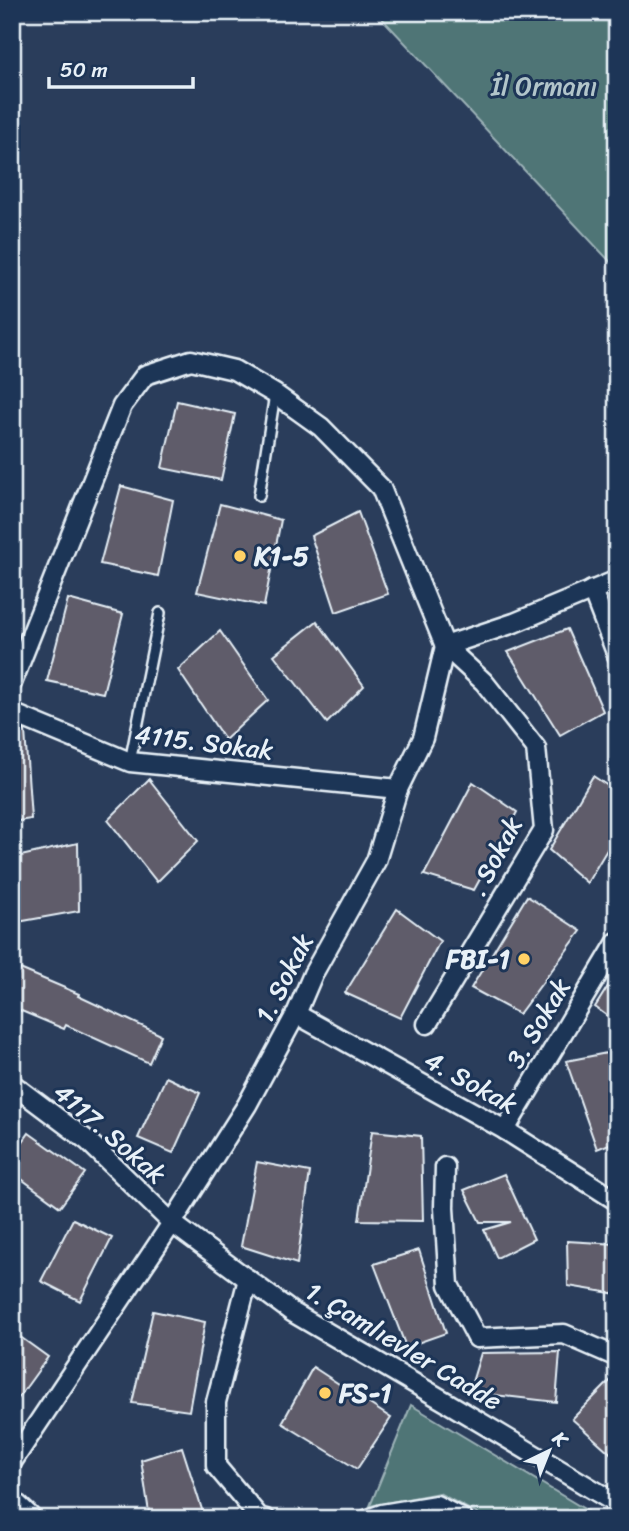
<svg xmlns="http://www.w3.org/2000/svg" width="629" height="1531" font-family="Sriracha,sans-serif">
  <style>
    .green { fill: #4f7476; stroke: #9cb2b7; stroke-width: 2 }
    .building { fill: #5f5c6a; stroke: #e8f1f8; stroke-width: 2 }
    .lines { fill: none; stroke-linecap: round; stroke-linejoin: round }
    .service-casing { stroke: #e8f1f8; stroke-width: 14 }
    .minor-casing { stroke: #e8f1f8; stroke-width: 23 }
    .primary-casing { stroke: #e8f1f8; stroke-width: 33 }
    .service { stroke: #1d3557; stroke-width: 9 }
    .minor { stroke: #1d3557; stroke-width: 18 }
    .primary { stroke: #1d3557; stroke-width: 28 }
    .poi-dot { fill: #ffd166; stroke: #1d3557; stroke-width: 2.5 }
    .labels { text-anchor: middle; stroke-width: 6; stroke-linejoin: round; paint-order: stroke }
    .park-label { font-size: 26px; fill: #b2c5ca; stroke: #1d3557 }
    .poi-label { font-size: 26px; font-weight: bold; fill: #e8f1f8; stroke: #1d3557; text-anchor: start }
    .street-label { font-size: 26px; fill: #e8f1f8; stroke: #1d3557 }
  </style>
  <rect width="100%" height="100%" fill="#2a3d5b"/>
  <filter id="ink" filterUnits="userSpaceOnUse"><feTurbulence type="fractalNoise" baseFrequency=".0143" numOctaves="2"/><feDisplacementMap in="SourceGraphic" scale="14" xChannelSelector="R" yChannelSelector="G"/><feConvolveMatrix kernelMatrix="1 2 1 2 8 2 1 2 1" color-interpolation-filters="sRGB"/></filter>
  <g filter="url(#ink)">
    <g class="green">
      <polygon points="376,12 617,12 617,269"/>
      <polygon points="411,1405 601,1519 487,1519 439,1493 370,1506"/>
    </g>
    <g class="building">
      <polygon points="177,401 235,414 221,480 162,468"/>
      <polygon points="121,486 173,500 158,576 100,564"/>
      <polygon points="220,504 281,520 264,606 197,592"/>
      <polygon points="358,512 388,594 336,612 311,536"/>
      <polygon points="68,599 123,614 103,693 47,681"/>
      <polygon points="317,621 364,686 327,723 274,655"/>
      <polygon points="567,629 603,711 560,735 508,652"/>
      <polygon points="220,631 268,700 225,740 178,670"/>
      <polygon points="12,725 25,731 31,819 12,822"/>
      <polygon points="593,776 617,792 617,833 587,883 549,850"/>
      <polygon points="149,779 198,841 157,882 108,820"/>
      <polygon points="473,782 517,812 474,890 424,875"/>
      <polygon points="78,843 79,911 12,923 12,858"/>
      <polygon points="527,896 581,931 519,1014 471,988"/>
      <polygon points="397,909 440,941 400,1018 345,993"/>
      <polygon points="20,969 79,994 78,996 161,1035 149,1063 66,1025 64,1029 12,1007 12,988"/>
      <polygon points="617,972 617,1023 595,1007"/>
      <polygon points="617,1051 617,1141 597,1149 566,1061"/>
      <polygon points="166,1077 200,1093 173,1153 138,1138"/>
      <polygon points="372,1131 421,1136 423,1221 359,1220"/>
      <polygon points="29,1133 85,1173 60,1207 12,1172 12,1157"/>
      <polygon points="257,1162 310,1172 297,1264 241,1246"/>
      <polygon points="504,1174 534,1239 497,1258 484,1230 511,1222 480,1222 464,1190"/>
      <polygon points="73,1219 112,1238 80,1301 41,1281"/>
      <polygon points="567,1241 617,1244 617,1294 568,1286"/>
      <polygon points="419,1250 446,1333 406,1347 374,1264"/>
      <polygon points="153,1311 205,1322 189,1411 132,1403"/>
      <polygon points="12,1331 48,1357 12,1407"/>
      <polygon points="560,1352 556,1402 469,1392 481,1353"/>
      <polygon points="313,1367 391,1418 357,1469 282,1423"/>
      <polygon points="617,1374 617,1459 572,1419"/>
      <polygon points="182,1447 205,1519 150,1519 141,1460"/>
    </g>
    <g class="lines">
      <g class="service-casing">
        <g id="service">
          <polyline points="259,496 275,394"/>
          <polyline points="130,762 160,613"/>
        </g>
      </g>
      <g class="minor-casing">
        <g id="minor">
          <polyline points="592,590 617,655"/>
          <polyline points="12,683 122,406 145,375 191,360 234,370 275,394 321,427 381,488 445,646 484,682 536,748 544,830 427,1024"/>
          <polyline points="12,713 130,762 398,789"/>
          <polyline points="296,1014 505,1130 617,1201"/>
          <polyline points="12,1084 88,1141 172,1223 292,1312 448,1403 617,1504"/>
          <polyline points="505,1130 617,942"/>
          <polyline points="445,1167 444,1208 449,1285 477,1338 564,1334 617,1357"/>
          <polyline points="248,1279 216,1402 216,1466 259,1517 266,1519"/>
          <polyline points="12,1462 172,1223 247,1105 296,1014 313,974 376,861 398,789 423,738 445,646 514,623 617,580"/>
          <polyline points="368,1519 382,1514 436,1505 463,1519"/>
        </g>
      </g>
      <g class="primary-casing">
        <polyline id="primary" points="12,1506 26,1519"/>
      </g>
      <use href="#service" class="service"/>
      <use href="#minor" class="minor"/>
      <use href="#primary" class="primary"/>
    </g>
  </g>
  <g class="poi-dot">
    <circle cx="240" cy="556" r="7"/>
    <circle cx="524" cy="959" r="7"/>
    <circle cx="325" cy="1393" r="7"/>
  </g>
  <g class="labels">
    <g class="park-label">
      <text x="544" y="95">İl Ormanı</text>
    </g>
    <g class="poi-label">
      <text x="254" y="565">K1-5</text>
      <text x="510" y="968" text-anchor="end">FBI-1</text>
      <text x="339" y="1402">FS-1</text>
    </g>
    <g class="street-label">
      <text transform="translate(204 742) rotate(7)" y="9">4115. Sokak</text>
      <text transform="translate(495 856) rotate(-62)" y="9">. Sokak</text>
      <text transform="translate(284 978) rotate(-63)" y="9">1. Sokak</text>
      <text transform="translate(538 1023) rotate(-59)" y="9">3. Sokak</text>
      <text transform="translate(471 1082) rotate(29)" y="9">4. Sokak</text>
      <text transform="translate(110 1133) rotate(41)" y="9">4117. Sokak</text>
      <text transform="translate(404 1346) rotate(31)" y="9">1. Çamlıevler Cadde</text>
    </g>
  </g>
  <rect width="629" height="1531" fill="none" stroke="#1d3557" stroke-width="42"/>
  <rect x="21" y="21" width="587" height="1489" fill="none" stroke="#e8f1f8" stroke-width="2.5" filter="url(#ink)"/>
  <g transform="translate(549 1451) rotate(43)" stroke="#1d3557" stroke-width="5" paint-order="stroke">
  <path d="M0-5L12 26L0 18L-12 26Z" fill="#e8f1f8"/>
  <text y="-10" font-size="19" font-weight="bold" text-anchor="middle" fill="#e8f1f8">K</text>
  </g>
  <path d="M49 77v10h144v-10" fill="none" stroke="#e8f1f8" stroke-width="3.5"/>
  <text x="60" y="77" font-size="21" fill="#e8f1f8" stroke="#1d3557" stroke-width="5" paint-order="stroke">50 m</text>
</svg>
